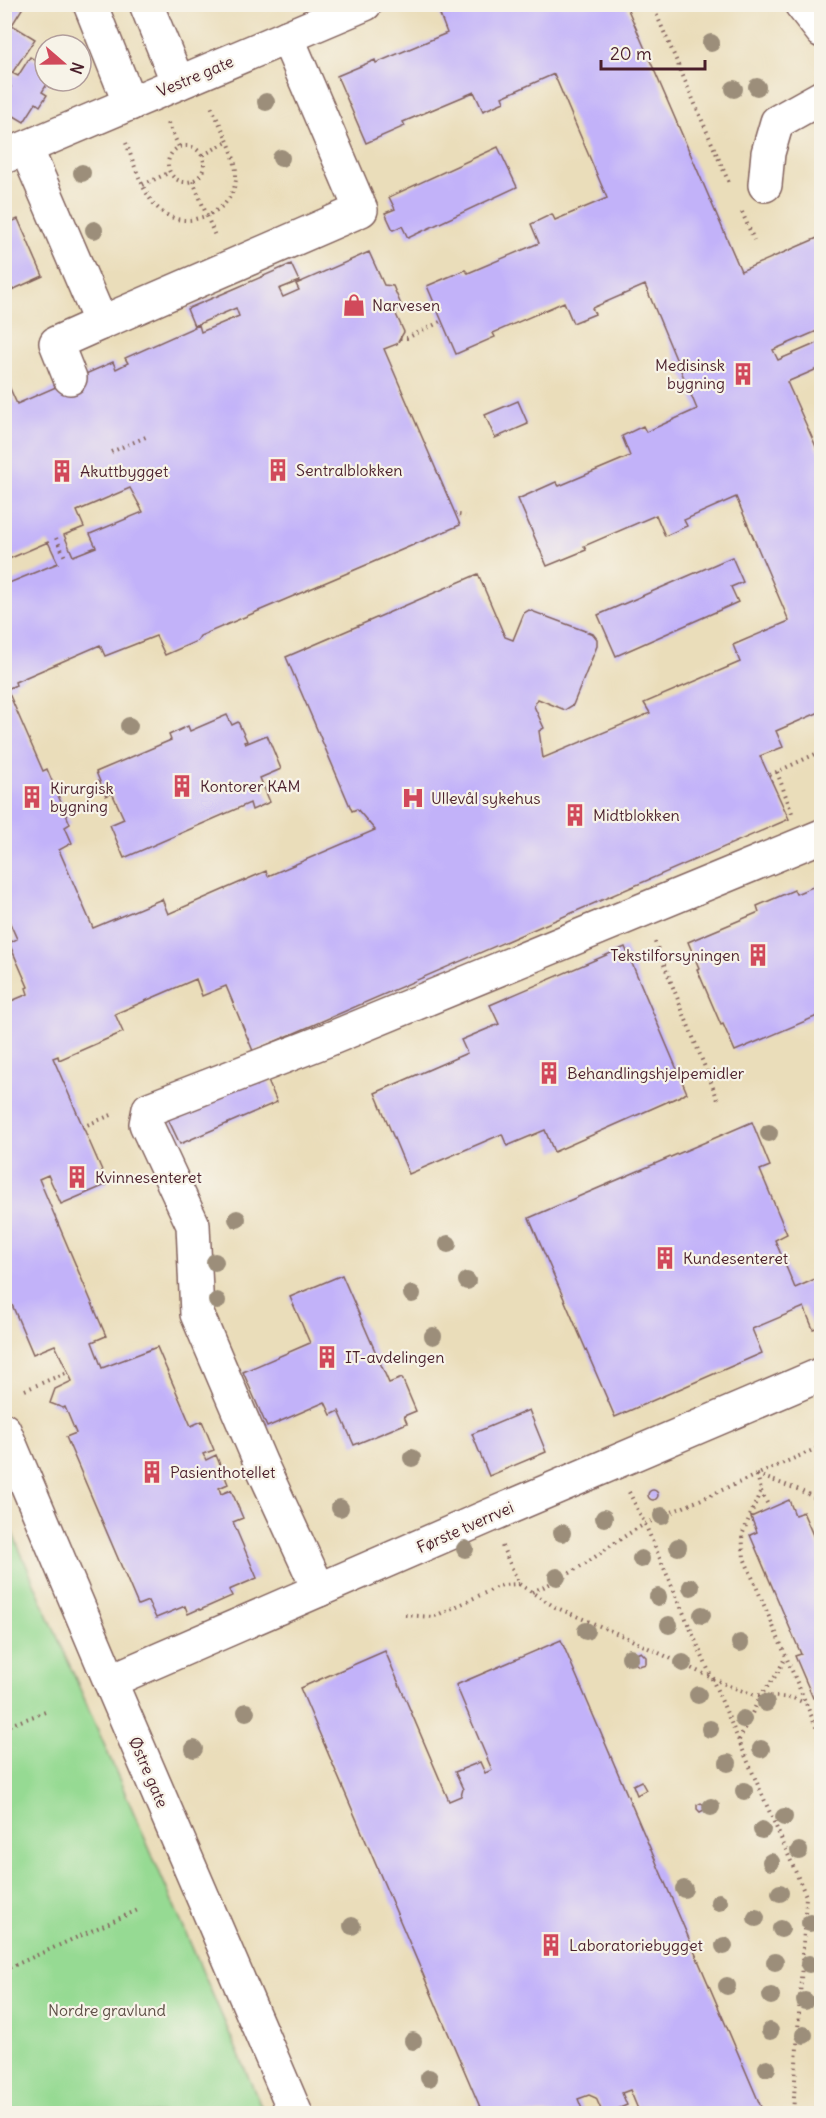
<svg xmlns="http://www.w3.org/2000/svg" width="826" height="2118" font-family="Delius,sans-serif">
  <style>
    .green { fill: #96da93; stroke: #707c5f; stroke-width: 1.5 }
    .building { fill: #c2b2f9; fill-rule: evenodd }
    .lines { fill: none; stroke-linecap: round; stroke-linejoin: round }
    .minor-casing { stroke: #82625d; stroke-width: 36 }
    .path { stroke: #82625d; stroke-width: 4; stroke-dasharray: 1.5 4.5; stroke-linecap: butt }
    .minor { stroke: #fff; stroke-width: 33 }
    .tree { fill: #9c8e7a }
    .labels { text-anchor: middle; stroke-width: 4.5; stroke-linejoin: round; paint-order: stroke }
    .street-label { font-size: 16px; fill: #4a1f2b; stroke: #f7f3e8 }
    .poi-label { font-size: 16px; fill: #4a1f2b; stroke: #f7f3e8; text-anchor: start }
    .park-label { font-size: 16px; fill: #5d4e45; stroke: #f7f3e8 }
  </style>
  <rect width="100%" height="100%" fill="#f7f3e8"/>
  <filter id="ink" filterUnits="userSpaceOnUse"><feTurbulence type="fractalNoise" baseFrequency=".0167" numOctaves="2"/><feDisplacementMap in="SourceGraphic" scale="12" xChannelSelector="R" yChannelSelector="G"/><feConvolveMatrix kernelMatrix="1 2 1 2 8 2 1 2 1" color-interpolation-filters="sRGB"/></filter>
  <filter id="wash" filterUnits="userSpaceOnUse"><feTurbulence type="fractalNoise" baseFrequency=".008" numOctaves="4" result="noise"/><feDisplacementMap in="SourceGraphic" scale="24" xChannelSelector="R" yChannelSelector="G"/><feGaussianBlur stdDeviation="1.35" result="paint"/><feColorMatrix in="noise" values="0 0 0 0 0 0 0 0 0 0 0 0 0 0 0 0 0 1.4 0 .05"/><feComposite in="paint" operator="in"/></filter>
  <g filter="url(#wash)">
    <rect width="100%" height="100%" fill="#eaddba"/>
    <polygon class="green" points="4,1516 5,1516 264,2113 5,2113"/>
    <g id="blocks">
      <g class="building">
        <polygon points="4,4 25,4 12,25 35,39 12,73 18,76 30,57 45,66 45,81 49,81 42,92 47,95 40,106 36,103 24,122 4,110 4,97 11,87 6,84 4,86"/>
        <path d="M438,4H463L465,8L473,5H626L741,271L822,236V329L773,350L778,360L822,341V367L787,382L822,460V711L776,731L783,747L760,756L789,819L253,1051L226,986L202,996L196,979L115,1014L123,1032L59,1060L58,1056L53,1058L108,1184L61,1204L48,1175L39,1179L106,1336L92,1342L102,1368L157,1347L191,1426L202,1421L214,1450L203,1454L206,1460L216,1455L228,1484L219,1488L221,1494L231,1490L243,1518L233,1522L257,1578L229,1590L232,1596L200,1610L199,1609L188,1614L185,1606L156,1618L148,1601L138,1605L66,1437L76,1433L65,1407L63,1408L50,1403L55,1389L72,1381L55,1345L33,1354L4,1286V1004L28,994L26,988L28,987L9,943L17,939L4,910V585L58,563L48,542L4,561V375L17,404L113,362L116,369L128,363L125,358L199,325L201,332L239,316L236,308L194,326L187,309L236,288L291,264L299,281L279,289L283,297L299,290L296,284L369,252L384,285L393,286L402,307L394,310L404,332L397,344L384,349L460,525L200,636L197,641L165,655L156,636L105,656L100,645L15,682L16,685L7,689L43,771L47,769L70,824L65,827L72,843L59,850L93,928L162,899L168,914L266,871L268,876L375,830L357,809L352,811L286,657L478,574L505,637L513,640L524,613L529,610L593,634L597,639V646L573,705L565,710L538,699L534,706L544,728L539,731L543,758L650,713L644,703L740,662L733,645L789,621L736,497L684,520L687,526L665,536L656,515L584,546L586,550L547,566L518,499L556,482L559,486L630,456L622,436L643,426L646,432L697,409L645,285L592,308L595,314L573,323L564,302L493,333L495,337L456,354L427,286L465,270L468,273L539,243L531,224L552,214L555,220L607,198L554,74L502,97L504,102L483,111L474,92L403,122L405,126L366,143L337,76L375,60L376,63L447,33L439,12L441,11ZM130,488L143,512L90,534L96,547L73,556L64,535L84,527L77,511Z"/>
        <polygon points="498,147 517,187 408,238 402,226 393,230 385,213 395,209 389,197"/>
        <polygon points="18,219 43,276 12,290 10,287 4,290 4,225"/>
        <polygon points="518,401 528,424 495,438 485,415"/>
        <polygon points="732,557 743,582 731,587 738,602 616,656 598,615"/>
        <polygon points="227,715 232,725 238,722 247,741 244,742 245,744 267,735 281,769 260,778 270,802 252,810 250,803 124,858 110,825 124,819 112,793 106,796 96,772 171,740 169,735 188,726 190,731"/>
        <polygon points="822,883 822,1014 735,1051 723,1024 721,1025 697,969 699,968 688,942 759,912 757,906 794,890 796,894"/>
        <polygon points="625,947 687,1093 554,1152 545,1130 507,1146 502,1134 409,1174 375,1093 467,1053 461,1040 499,1024 490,1005"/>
        <polygon points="265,1074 277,1102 180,1144 168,1119"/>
        <polygon points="752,1122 770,1166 760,1170 787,1234 775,1240 795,1288 822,1276 822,1326 813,1329 804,1307 752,1329 762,1353 615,1417 529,1218"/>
        <polygon points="342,1275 389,1383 402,1378 416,1411 404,1416 407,1423 354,1445 339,1411 331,1415 325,1402 267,1427 243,1372 310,1343 290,1297"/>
        <polygon points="529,1410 546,1452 489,1476 472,1434"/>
        <circle cx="653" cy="1495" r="5"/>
        <polygon points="789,1500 795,1515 803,1512 822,1556 822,1701 819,1696 813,1698 795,1656 801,1654 750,1535 757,1532 751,1517"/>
        <polygon points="561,1640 764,2114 640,2114 630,2090 622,2093 627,2105 606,2114 603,2114 596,2098 589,2095 578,2099 584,2114 483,2114 300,1688 385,1651 449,1801 461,1796 463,1789 455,1772 480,1762 485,1773 492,1770 456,1685"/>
        <polygon points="641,1652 646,1657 646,1664 639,1666 633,1662 634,1655"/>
        <polygon points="641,1781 646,1790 637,1795 633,1785"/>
        <polygon points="701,1803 704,1805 704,1810 700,1812 697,1809 697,1805"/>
      </g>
    </g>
  </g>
  <g filter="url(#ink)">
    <use href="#blocks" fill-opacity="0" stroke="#82625d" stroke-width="1.5"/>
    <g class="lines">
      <g class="minor-casing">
        <g id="minor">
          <polyline points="90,4 130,104"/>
          <polyline points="146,4 178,83"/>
          <polyline points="801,4 822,31"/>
          <polyline points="26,148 101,323 361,210 287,37"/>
          <polyline points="6,156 365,4"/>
          <polyline points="765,185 768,153 777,122 822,97"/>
          <polyline points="70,378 56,343 101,323"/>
          <polyline points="4,1430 110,1681 296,2114"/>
          <polyline points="319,1590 261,1464 197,1314 193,1225 146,1124 149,1109 327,1040 822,836"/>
          <polyline points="110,1681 489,1516 822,1374"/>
        </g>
      </g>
      <g class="path">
        <polyline points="652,4 729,183"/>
        <polyline points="168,123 179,147"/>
        <path d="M126,143C138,172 148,222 189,220C194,220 201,217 207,216L215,236"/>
        <circle cx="186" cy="164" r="18"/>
        <polyline points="203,155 227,142"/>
        <path d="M193,181L207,216C213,212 222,208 226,202C251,174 223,133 211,106"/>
        <polyline points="143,185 170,172"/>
        <polyline points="742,212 754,240"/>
        <polyline points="400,338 407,338 442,321"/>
        <polyline points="111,452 148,436"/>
        <polyline points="459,515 465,516"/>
        <polyline points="56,538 66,559"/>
        <polyline points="777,772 792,813"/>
        <polyline points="770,775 822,751"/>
        <polyline points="655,942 718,1100"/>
        <polyline points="82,1127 114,1114"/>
        <polyline points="25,1390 68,1372"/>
        <polyline points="757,1475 761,1490 742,1535 744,1558 822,1741"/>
        <polyline points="757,1475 797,1489 822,1501"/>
        <polyline points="761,1491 768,1505"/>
        <polyline points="629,1492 645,1524 806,1896 793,2114"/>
        <polyline points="502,1546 519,1584 555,1607 623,1636 729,1686 755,1695 793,1698 805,1703"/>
        <path d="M532,1592C548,1585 563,1578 578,1568C601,1554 621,1537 645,1524L822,1446"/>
        <polyline points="405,1615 433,1617 502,1585 519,1584"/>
        <polyline points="4,1727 48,1711"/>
        <polyline points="739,1740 761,1695 777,1674 785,1658"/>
        <polyline points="4,1970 140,1909"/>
        <polyline points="4,2112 5,2114"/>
      </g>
      <use href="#minor" class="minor"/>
    </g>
    <g class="tree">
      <circle cx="711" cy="43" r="9"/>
      <circle cx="757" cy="87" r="9"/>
      <circle cx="734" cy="89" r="9"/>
      <circle cx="266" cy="102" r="9"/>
      <circle cx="281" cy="158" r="9"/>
      <circle cx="82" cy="173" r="9"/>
      <circle cx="94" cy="230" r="9"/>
      <circle cx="129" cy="726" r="9"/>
      <circle cx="769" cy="1133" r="9"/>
      <circle cx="237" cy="1219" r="9"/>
      <circle cx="448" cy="1244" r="9"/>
      <circle cx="215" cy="1262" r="9"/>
      <circle cx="467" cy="1281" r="9"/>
      <circle cx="412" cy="1294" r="9"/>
      <circle cx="217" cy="1301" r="9"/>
      <circle cx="433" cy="1336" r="9"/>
      <circle cx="412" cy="1458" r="9"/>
      <circle cx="340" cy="1508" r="9"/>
      <circle cx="662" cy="1516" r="9"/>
      <circle cx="604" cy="1518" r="9"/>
      <circle cx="562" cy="1533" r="9"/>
      <circle cx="678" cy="1547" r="9"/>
      <circle cx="465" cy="1549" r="9"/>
      <circle cx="641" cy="1559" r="9"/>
      <circle cx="557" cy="1577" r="9"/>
      <circle cx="691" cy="1587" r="9"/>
      <circle cx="658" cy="1597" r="9"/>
      <circle cx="702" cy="1615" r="9"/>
      <circle cx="669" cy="1625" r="9"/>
      <circle cx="586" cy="1631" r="9"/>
      <circle cx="740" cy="1643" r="9"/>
      <circle cx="630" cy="1657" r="9"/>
      <circle cx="683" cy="1663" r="9"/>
      <circle cx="698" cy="1695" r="9"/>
      <circle cx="766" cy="1703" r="9"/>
      <circle cx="246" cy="1712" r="9"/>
      <circle cx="743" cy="1719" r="9"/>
      <circle cx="710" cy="1729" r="9"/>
      <circle cx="194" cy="1749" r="9"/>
      <circle cx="761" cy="1749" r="9"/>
      <circle cx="728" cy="1763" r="9"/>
      <circle cx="744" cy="1791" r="9"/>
      <circle cx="711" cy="1807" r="9"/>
      <circle cx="784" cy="1817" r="9"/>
      <circle cx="762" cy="1830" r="9"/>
      <circle cx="799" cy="1851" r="9"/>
      <circle cx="771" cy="1862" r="9"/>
      <circle cx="684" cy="1889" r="9"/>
      <circle cx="780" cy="1893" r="9"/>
      <circle cx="719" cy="1902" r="9"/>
      <circle cx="756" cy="1918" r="9"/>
      <circle cx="810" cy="1923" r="9"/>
      <circle cx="352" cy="1926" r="9"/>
      <circle cx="781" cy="1929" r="9"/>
      <circle cx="724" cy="1946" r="9"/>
      <circle cx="775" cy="1962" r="9"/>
      <circle cx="809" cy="1964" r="9"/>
      <circle cx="727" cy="1986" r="9"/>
      <circle cx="771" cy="1996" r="9"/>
      <circle cx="805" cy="2001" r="9"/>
      <circle cx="770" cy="2031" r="9"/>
      <circle cx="804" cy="2035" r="9"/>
      <circle cx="413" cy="2041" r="9"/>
      <circle cx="767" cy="2068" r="9"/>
      <circle cx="429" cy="2078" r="9"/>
    </g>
  </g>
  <defs>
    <g id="shop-bare" transform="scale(1.8)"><path d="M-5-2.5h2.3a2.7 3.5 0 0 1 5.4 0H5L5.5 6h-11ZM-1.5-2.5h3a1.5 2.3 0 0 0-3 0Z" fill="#d1495b" stroke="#f7f3e8" stroke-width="2.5" paint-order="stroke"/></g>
    <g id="building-bare" transform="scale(1.8)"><path d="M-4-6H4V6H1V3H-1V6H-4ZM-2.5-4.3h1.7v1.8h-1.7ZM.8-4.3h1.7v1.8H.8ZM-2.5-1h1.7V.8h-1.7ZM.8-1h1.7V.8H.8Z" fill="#d1495b" stroke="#f7f3e8" stroke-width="2.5" paint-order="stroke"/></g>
    <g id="hospital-bare" transform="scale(1.8)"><path d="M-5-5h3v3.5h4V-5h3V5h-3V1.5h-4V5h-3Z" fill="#d1495b" stroke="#f7f3e8" stroke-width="2.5" paint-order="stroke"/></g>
  </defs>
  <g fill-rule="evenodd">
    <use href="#shop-bare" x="354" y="305"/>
    <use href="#building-bare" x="743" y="374"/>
    <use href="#building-bare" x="278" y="470"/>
    <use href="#building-bare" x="62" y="471"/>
    <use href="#building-bare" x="182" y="786"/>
    <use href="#building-bare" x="32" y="797"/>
    <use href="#hospital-bare" x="413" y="798"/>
    <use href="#building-bare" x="575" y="815"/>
    <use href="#building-bare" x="758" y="955"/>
    <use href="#building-bare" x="549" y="1073"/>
    <use href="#building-bare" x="77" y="1177"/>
    <use href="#building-bare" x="665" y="1258"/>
    <use href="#building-bare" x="327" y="1357"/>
    <use href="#building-bare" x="152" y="1472"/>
    <use href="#building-bare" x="551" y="1945"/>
  </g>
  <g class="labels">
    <g class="street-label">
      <text transform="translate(195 76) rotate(-23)" y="6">Vestre gate</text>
      <text transform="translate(465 1527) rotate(-24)" y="6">Første tverrvei</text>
      <text transform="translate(149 1772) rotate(67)" y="6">Østre gate</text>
    </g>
    <g class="poi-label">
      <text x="372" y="311">Narvesen</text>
      <text x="725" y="371" text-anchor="end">Medisinsk<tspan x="725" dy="18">bygning</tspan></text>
      <text x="296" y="476">Sentralblokken</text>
      <text x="80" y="477">Akuttbygget</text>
      <text x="200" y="792">Kontorer KAM</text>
      <text x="50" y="794">Kirurgisk<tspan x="50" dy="18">bygning</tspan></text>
      <text x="431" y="804">Ullevål sykehus</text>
      <text x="593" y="821">Midtblokken</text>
      <text x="740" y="961" text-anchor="end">Tekstilforsyningen</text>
      <text x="567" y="1079">Behandlingshjelpemidler</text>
      <text x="95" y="1183">Kvinnesenteret</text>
      <text x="683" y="1264">Kundesenteret</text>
      <text x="345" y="1363">IT-avdelingen</text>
      <text x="170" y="1478">Pasienthotellet</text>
      <text x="569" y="1951">Laboratoriebygget</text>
    </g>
    <g class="park-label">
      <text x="107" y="2016">Nordre gravlund</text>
    </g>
  </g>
  <rect width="826" height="2118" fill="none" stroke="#f7f3e8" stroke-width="24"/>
  <g transform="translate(63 63) rotate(110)"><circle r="28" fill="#f7f3e8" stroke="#b29e9c" stroke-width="1.5"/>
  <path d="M0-4.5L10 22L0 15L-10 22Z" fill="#d1495b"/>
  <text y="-9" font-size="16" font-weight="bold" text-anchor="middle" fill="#4a1f2b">N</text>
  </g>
  <path d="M601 60v9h104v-9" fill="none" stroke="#4a1f2b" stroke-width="3"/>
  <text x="610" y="60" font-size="18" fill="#4a1f2b" stroke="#f7f3e8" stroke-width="4.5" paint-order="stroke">20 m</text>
</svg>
